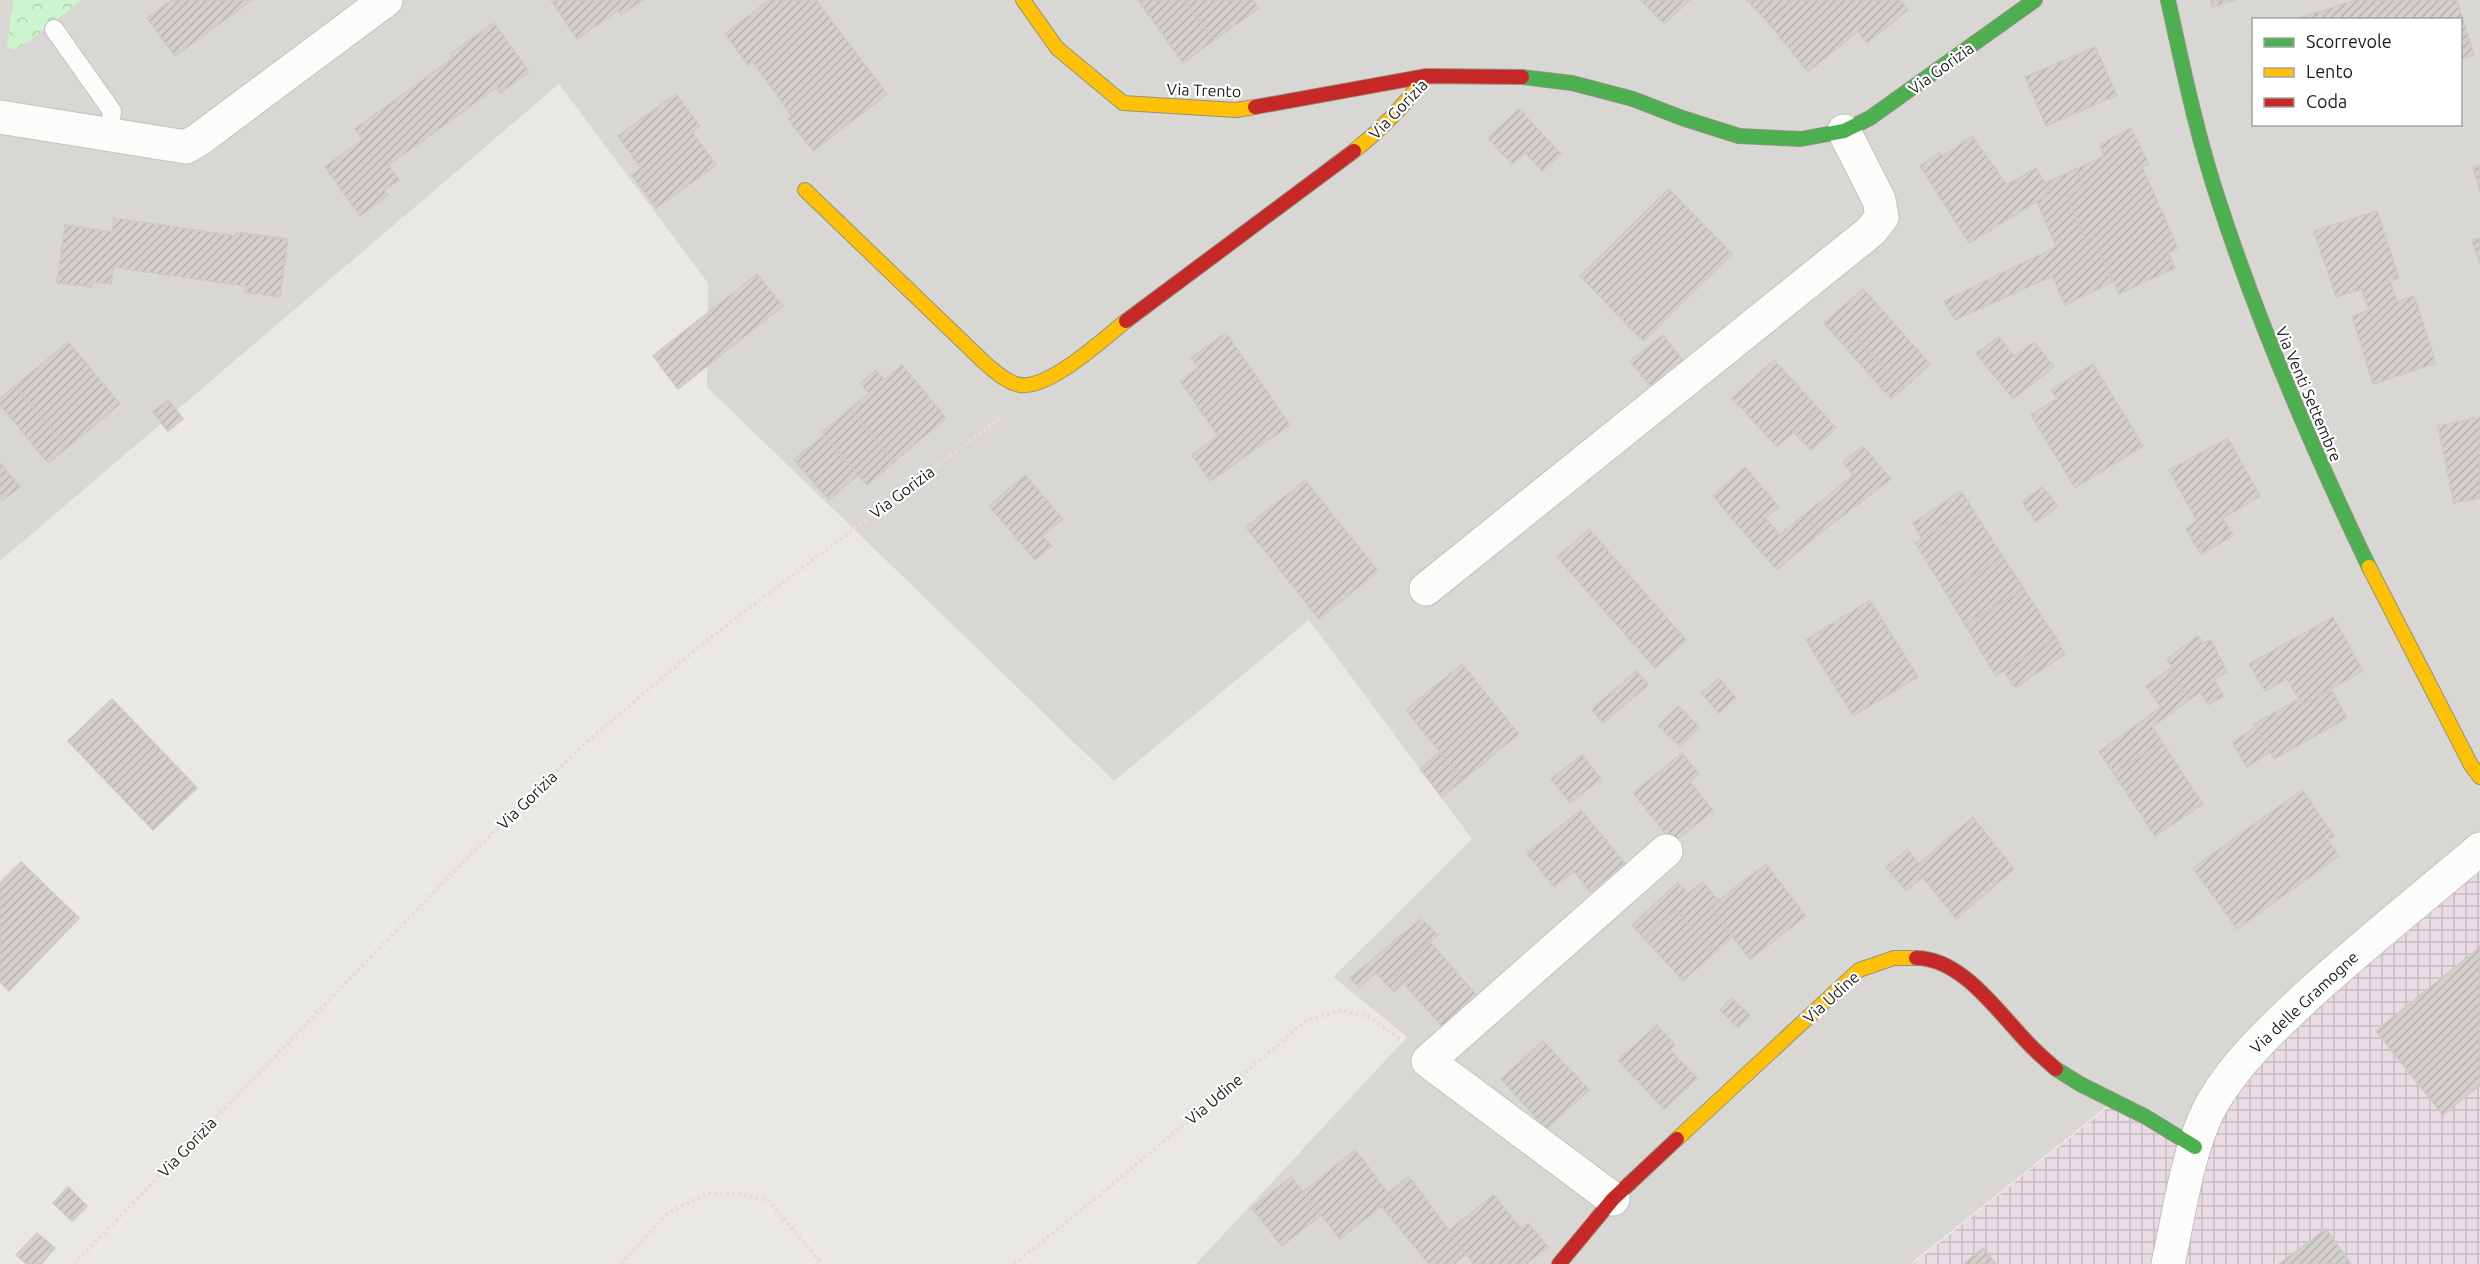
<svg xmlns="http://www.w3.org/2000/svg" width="2480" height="1264" font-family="Ubuntu,sans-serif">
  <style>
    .residential { fill: #d9d7d4; fill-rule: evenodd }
    .industrial { fill: url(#industrial-grid) }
    .park { fill: url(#park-crowns) }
    .building { fill: url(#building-hatch); stroke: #cdc9c4; stroke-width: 1.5 }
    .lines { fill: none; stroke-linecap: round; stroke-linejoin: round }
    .lane-casing { stroke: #c2c2bf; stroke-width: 20 }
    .street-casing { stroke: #c2c2bf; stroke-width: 35 }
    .fast-casing { stroke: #92937b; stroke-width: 16 }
    .slow-casing { stroke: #92937b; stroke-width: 16 }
    .jam-casing { stroke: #92937b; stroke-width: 16 }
    .path { stroke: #ead9d6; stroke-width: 4; stroke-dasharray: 3 3; stroke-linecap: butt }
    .lane { stroke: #fcfcfb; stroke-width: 18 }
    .street { stroke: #fcfcfb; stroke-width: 33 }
    .fast { stroke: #4caf50; stroke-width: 14 }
    .slow { stroke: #ffc107; stroke-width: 14 }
    .jam { stroke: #c62828; stroke-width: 14 }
    .labels { text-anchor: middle; stroke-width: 4.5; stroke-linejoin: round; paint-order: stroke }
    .street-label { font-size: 16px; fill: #1b1b1b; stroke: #fff }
  </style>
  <defs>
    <pattern id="industrial-grid" width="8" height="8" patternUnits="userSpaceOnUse" patternTransform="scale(1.5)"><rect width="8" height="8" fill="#e9dbe3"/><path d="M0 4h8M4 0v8" fill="none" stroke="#c7bbc2"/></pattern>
    <pattern id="park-crowns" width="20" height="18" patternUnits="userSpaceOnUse" patternTransform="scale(1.5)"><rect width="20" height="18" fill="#cdf5cd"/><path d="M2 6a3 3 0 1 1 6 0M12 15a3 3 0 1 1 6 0" fill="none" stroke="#afd1af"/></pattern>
    <pattern id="building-hatch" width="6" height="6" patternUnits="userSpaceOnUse" patternTransform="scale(1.5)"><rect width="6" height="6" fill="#d3cfcb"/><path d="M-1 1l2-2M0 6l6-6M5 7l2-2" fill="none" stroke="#b5b1ae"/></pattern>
  </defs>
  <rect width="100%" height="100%" fill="#eae8e2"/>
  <path class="residential" d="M0,0H2480V847L2194,1145L2116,1099L1910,1264H1196L1407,1037L1333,977L1472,839L1309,620L1114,781L707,387L708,283L559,84L0,561ZM2254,20H2460V124H2254Z"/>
  <polygon class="industrial" points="2480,850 2480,1264 1913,1264 2116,1101 2181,1138 2213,1104"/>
  <polygon class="park" points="13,0 82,0 17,50 7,48"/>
  <g class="building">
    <polygon points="172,0 252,0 175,56 147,18"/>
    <polygon points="551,0 643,0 621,15 618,11 577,39"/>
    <polygon points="769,0 816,0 887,94 813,151 788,119 792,116 752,61 748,65 725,34"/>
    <polygon points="1138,0 1184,0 1214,40 1183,63"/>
    <polygon points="1184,0 1253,0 1259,8 1214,40"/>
    <polygon points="1641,0 1690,0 1664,24"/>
    <polygon points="1746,0 1790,0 1766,20"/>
    <polygon points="1790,0 1900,0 1908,10 1867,43 1858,31 1808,72 1766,20"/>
    <polygon points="2211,0 2236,0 2212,7"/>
    <polygon points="2356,0 2374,0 2380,20 2328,20 2325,10"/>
    <polygon points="2374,0 2457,0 2474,55 2460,59 2460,20 2380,20"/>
    <polygon points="2325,10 2328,20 2292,20"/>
    <polygon points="494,23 529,72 500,93 497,87 389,165 399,180 384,190 388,195 360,216 325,167 363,139 355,129 453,58 450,54"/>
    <polygon points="2095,47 2117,95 2046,126 2025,77"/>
    <polygon points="676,94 700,126 692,132 716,165 656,208 632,175 641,168 618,136"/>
    <polygon points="1519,109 1561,154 1542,171 1525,152 1512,164 1488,138"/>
    <polygon points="2131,128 2149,164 2142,167 2178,248 2168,253 2175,268 2119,294 2093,237 2086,241 2067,196 2084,186 2076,169 2104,156 2100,144"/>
    <polygon points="1972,136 2007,185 2036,168 2051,193 1969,243 1920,166 1939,153 1943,156"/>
    <polygon points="2480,165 2480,192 2473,167"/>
    <polygon points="2076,169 2084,186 2067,196 2086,241 2093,237 2113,282 2065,305 2052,276 1955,320 1944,301 2056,247 2037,201 2051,193 2045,183"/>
    <polygon points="1669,189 1732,254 1643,341 1580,276"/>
    <polygon points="2377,211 2399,278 2390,281 2397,302 2414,296 2436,363 2373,384 2352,316 2369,310 2362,289 2336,297 2314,231"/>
    <polygon points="114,218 236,236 236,232 288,239 280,297 244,292 245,286 113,267 111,284 93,282 92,287 57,283 65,225 112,232"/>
    <polygon points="2480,238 2480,265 2472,240"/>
    <polygon points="757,274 783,306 678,389 653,356"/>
    <polygon points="1863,289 1880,308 1851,332 1904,388 1891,399 1824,323"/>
    <polygon points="1880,308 1930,364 1904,388 1851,332"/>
    <polygon points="1226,333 1290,425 1210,481 1192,455 1218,436 1180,381 1198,368 1191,358"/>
    <polygon points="1663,335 1688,367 1656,392 1630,361"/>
    <polygon points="1999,337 2014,356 2034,342 2054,367 2013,399 1976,353"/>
    <polygon points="68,342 120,404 67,448 15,386"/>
    <polygon points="1774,360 1819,409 1777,447 1732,398"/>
    <polygon points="2093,364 2143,446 2075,488 2031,415 2057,399 2051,390"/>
    <polygon points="902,365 946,418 894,462 850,409 869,393 860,383 876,370 884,380"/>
    <polygon points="15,386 67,448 48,463 0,405 0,398"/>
    <polygon points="168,400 183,419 168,431 153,412"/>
    <polygon points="850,409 894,462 867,485 822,432"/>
    <polygon points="1819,409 1836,428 1811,450 1793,431"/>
    <polygon points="2480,417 2480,498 2454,503 2438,426"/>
    <polygon points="824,435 858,475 829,500 794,460"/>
    <polygon points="2228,438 2260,496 2223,518 2233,536 2201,554 2205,536 2169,470"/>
    <polygon points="1863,446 1891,479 1820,533 1804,515 1853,475 1843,462"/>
    <polygon points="0,463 20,487 2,501 0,498"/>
    <polygon points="1745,467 1779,507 1746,535 1713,496"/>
    <polygon points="1025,475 1063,519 1042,536 1052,546 1035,560 989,506"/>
    <polygon points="1305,480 1378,571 1319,619 1246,527"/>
    <polygon points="2042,487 2058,506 2036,522 2022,502"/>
    <polygon points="1961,491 1971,507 1922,539 1913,523"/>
    <polygon points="1971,507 2003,557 1946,593 1915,543"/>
    <polygon points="1804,515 1820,533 1777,570 1746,535 1766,519 1780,535"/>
    <polygon points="2196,521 2205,536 2201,554 2186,529"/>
    <polygon points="1589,529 1686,640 1655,668 1557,557"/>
    <polygon points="2003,557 2024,589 1965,625 1946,593"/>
    <polygon points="2024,589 2056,638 1996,676 1965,625"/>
    <polygon points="1870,600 1918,677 1853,716 1806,640"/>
    <polygon points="2333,617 2363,671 2302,705 2287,679 2265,691 2249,664"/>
    <polygon points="2198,636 2203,643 2211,640 2227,672 2214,679 2224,696 2208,705 2201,692 2189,700 2168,670 2173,668 2167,659"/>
    <polygon points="2056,638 2065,654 2015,688 2004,671"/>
    <polygon points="1462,664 1519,734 1463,780 1406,710"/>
    <polygon points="2168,670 2189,700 2152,727 2162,742 2114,774 2099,752 2161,707 2146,686"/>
    <polygon points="1636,671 1648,685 1603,723 1592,709"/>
    <polygon points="1719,678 1736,698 1719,713 1701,693"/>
    <polygon points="2331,689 2347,718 2274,759 2254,724 2299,699 2302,705"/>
    <polygon points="112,699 197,788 153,830 68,741"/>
    <polygon points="1678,706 1699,727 1680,746 1658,726"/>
    <polygon points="2256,727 2270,752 2247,767 2232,742"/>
    <polygon points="2162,742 2203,804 2155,836 2114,774"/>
    <polygon points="1440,752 1463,780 1442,797 1420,769"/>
    <polygon points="1682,753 1699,774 1690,782 1713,811 1673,843 1633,793"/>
    <polygon points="1582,755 1601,779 1570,803 1551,779"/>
    <polygon points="2302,790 2334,836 2328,840 2339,856 2237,929 2193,868"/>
    <polygon points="1581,810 1625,864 1590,892 1574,871 1554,887 1527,853"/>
    <polygon points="1973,817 2014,869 1956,919 1915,867"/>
    <polygon points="1907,849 1919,864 1915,867 1923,877 1906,891 1886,867"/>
    <polygon points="21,862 79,918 9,991 0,982 0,883"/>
    <polygon points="1766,864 1806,916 1750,959 1710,907"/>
    <polygon points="1703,882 1718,901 1710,907 1732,937 1714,953 1676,910 1644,938 1632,925 1677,883 1688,893"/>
    <polygon points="1676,910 1714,953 1683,981 1644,938"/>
    <polygon points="1421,919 1438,935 1395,974 1403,983 1394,992 1376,973 1359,988 1350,978"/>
    <polygon points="1430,942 1477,996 1442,1026 1395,974"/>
    <polygon points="2480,947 2480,1085 2443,1115 2376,1031"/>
    <polygon points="1731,998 1750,1015 1738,1028 1720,1010"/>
    <polygon points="1657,1025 1675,1045 1670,1050 1697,1078 1664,1109 1618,1060"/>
    <polygon points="1543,1041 1589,1090 1546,1129 1501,1079"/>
    <polygon points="1355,1150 1392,1198 1340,1239 1303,1192"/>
    <polygon points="1409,1176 1466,1254 1454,1264 1429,1264 1382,1207 1392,1198 1388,1193"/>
    <polygon points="1291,1177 1321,1215 1282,1246 1252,1208"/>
    <polygon points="68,1187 87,1206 72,1221 53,1203"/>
    <polygon points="1494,1195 1521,1229 1528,1223 1548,1247 1526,1264 1474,1264 1448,1231"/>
    <polygon points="2326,1229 2351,1264 2279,1264"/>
    <polygon points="37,1233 55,1248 41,1264 27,1264 16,1255"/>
    <polygon points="1983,1248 1996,1264 1964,1264"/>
  </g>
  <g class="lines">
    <g class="lane-casing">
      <polyline id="lane" points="54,29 112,111 109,134"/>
    </g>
    <g class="street-casing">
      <g id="street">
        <polyline points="0,117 186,147 198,140 386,0"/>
        <polyline points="1426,589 1871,231 1882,217 1879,200 1844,131"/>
        <polyline points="1613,1199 1428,1061 1666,851"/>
        <path d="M2168,1264C2179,1215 2188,1145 2213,1102C2237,1061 2272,1029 2306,997C2362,946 2422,898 2480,849"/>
      </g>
    </g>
    <g class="fast-casing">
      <g id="fast">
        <path d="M2168,0C2183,68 2197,136 2219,202C2260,328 2312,448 2369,567"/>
        <polyline points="1522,77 1572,83 1633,99 1682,118 1739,136 1801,139 1844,131 1870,118 2035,0"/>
        <polyline points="2056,1069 2080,1084 2146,1117 2195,1147"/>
      </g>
    </g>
    <g class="slow-casing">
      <g id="slow">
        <polyline points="1023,0 1057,48 1123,103 1236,110 1255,107"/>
        <path d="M1354,151C1382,129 1405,105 1426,76"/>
        <path d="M805,190L985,363C995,371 1007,383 1020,385C1050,389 1103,339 1126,321"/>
        <polyline points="2369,567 2471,765 2480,777"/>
        <polyline points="1677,1139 1859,970 1894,958 1916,958"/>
      </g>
    </g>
    <g class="jam-casing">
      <g id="jam">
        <polyline points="1255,107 1426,76 1522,77"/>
        <polyline points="1126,321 1354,151"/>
        <path d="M1916,958C1965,958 2003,1020 2035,1050C2042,1057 2049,1063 2056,1069"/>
        <polyline points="1559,1264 1613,1199 1677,1139"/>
      </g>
    </g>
    <g class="path">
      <polyline points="74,1264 463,862 583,745 706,641 1000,418"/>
      <polyline points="621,1264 669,1212 707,1194 738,1193 769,1201 822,1264"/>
      <polyline points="1014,1264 1101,1194 1307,1020 1343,1010 1371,1018 1399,1039"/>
    </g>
    <use href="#lane" class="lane"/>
    <use href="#street" class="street"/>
    <use href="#fast" class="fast"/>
    <use href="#slow" class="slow"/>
    <use href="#jam" class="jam"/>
  </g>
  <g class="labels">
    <g class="street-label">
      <text transform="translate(1941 68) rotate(-36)" y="6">Via Gorizia</text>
      <text transform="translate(1204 90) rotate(2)" y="6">Via Trento</text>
      <text transform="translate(1398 109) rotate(-46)" y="6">Via Gorizia</text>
      <text transform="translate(2309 394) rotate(67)" y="6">Via Venti Settembre</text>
      <text transform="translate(902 492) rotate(-37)" y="6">Via Gorizia</text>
      <text transform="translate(527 800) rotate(-44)" y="6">Via Gorizia</text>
      <text transform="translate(1831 997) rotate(-42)" y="6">Via Udine</text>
      <text transform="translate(2304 1002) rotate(-43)" y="6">Via delle Gramogne</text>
      <text transform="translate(1214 1099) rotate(-40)" y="6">Via Udine</text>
      <text transform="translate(187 1147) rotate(-46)" y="6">Via Gorizia</text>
    </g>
  </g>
  <rect x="2252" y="18" width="210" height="108" fill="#ffffff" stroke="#a4a4a4" stroke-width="1.5"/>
  <rect x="2264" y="38" width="30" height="9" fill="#4caf50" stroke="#a4a4a4" stroke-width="1.5"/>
  <text x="2306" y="48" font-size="18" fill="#1b1b1b">Scorrevole</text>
  <rect x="2264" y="68" width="30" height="9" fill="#ffc107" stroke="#a4a4a4" stroke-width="1.5"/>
  <text x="2306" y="78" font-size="18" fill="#1b1b1b">Lento</text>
  <rect x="2264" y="98" width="30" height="9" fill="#c62828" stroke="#a4a4a4" stroke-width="1.5"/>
  <text x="2306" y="108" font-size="18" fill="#1b1b1b">Coda</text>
</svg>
